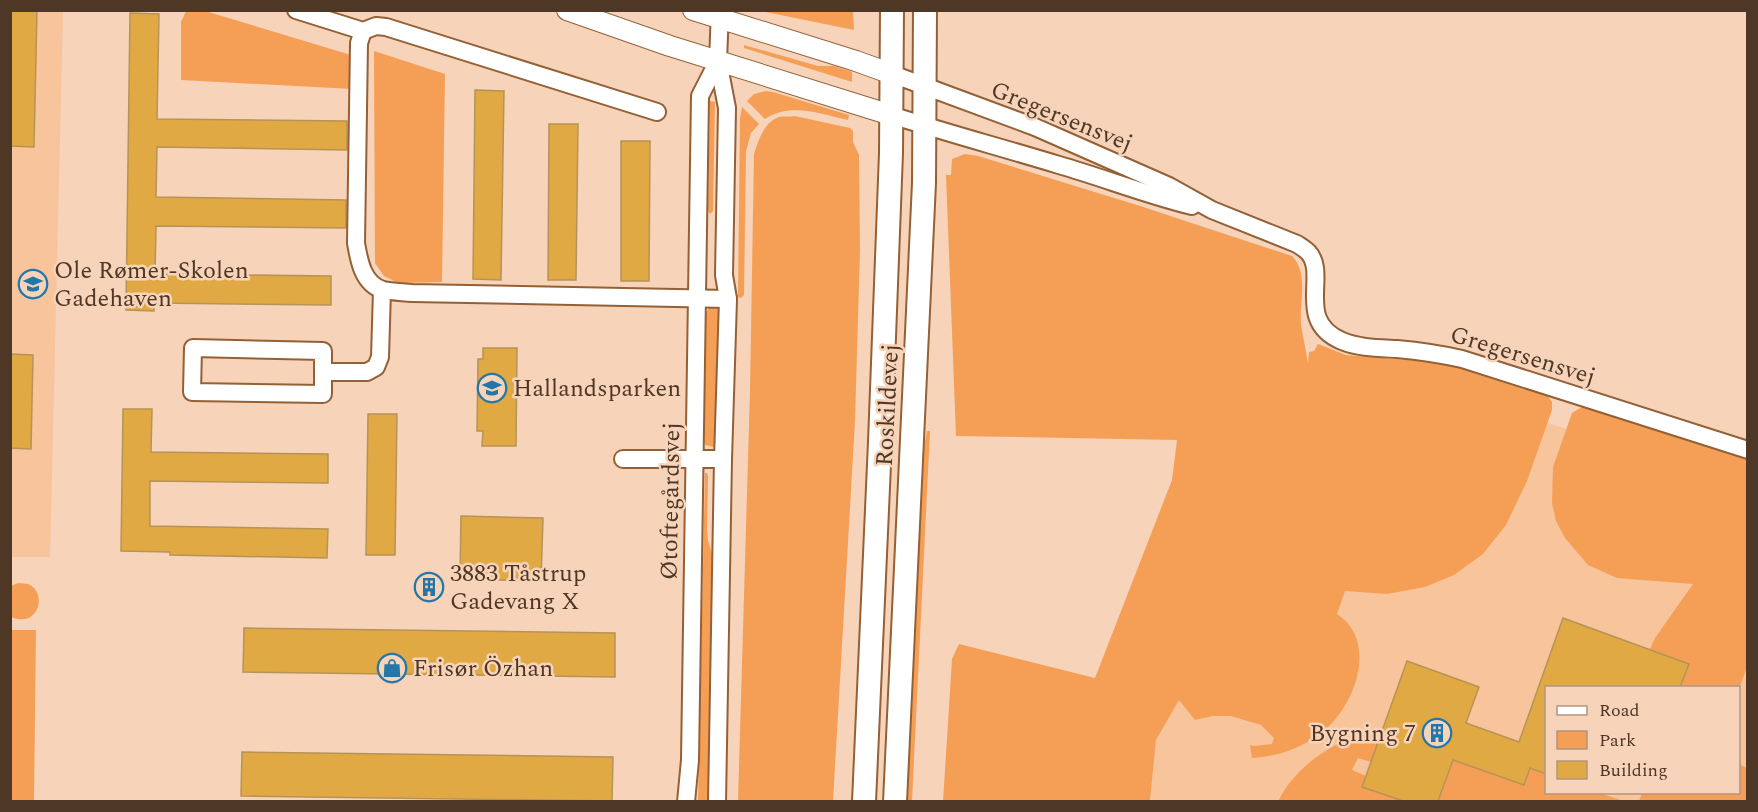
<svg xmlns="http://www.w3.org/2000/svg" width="1758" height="812" font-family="Spectral,serif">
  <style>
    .built { fill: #f7c49c; fill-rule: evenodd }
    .green { fill: #f59f56 }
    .building { fill: #e1a943; stroke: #b79357; stroke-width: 1.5 }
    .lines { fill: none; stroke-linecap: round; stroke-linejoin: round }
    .minor-casing { stroke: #946035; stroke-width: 20 }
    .tertiary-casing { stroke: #946035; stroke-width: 22 }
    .secondary-casing { stroke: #946035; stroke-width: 26 }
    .minor { stroke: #fff; stroke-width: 16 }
    .tertiary { stroke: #fff; stroke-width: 20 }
    .secondary { stroke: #fff; stroke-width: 22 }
    .labels { text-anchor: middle; stroke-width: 5; stroke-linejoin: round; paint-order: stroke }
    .street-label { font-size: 24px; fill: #4e3725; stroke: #f6d3b9 }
    .poi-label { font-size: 24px; fill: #4e3725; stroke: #f6d3b9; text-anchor: start }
  </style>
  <rect width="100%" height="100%" fill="#f6d3b9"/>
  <g class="built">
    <polygon points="11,11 63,11 50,557 11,557"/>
    <path d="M1451,393L1747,485V801L1150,802L1156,740L1256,561ZM1546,688H1738V792H1546Z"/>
  </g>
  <g class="green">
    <polygon points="186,11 205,11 351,55 352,89 181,80 181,22"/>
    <polygon points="761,11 853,11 854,30"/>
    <polygon points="744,45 818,66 834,66 852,72 852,82 744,48"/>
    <polygon points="374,51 445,74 442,282 398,283 384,276 375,263"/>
    <path d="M766,91L773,92L849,115L848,120C821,114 790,102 765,119L747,101L754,94Z"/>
    <polygon points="710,101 715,102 713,211 710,214 708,211"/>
    <polygon points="742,107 759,124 751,133 746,151 744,295 741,298 738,297 740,118"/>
    <path d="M795,116L850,128L853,131V142L859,155L860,250L855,421L833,801H738L750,391L754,154C758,141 764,122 779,117C783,116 790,117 795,116Z"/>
    <path d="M965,154L978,156L1140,206L1292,256C1309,273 1299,303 1301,325C1303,338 1306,350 1308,363L1309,352L1314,351L1318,344L1346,355L1434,362L1465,369L1546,394L1552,402V410L1527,481L1506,525L1483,554L1454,575L1425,587L1387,594L1345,591L1337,614C1377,640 1357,700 1328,727C1306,747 1281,756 1252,758L1250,745L1254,746L1272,744L1274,738L1261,725L1231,716H1213L1195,720L1179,700L1156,740L1150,801L943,802L952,659L959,644L1095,678L1172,480L1177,440L956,436L946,175H951L952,159Z"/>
    <polygon points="710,306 717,307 719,312 717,441 713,447 705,445 704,442 706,313"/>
    <polygon points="1582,407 1589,408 1747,459 1748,665 1739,688 1680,687 1688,664 1650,649 1655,638 1693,584 1617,578 1588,565 1565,538 1556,521 1552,503 1553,467 1572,413"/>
    <polygon points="927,431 930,431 912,801 904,802 920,468"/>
    <polygon points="705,473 707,473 708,476 707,530 708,540 713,558 712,801 698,802"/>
    <path d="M18,583C19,583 28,584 28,584C48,592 39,629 11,617V586Z"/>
    <polygon points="11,630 36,630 34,801 11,801"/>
    <path d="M1366,734L1380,736L1371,762L1358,758L1352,770L1366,776L1362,787L1403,801L1278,802C1292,770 1333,740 1366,734Z"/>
    <polygon points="1453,760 1523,785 1530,768 1546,774 1546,792 1599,793 1624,801 1438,802"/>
    <polygon points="1739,764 1747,768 1747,801 1639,801 1642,793 1738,792"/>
  </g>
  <g class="building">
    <polygon points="10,10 37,10 34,147 10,146"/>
    <polygon points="130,13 159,14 157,119 347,121 347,150 157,147 156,197 346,200 346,228 156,226 155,274 331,276 331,305 154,303 154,311 126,310"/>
    <polygon points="475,90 504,91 501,280 473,279"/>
    <polygon points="549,124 578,124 576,280 548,280"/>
    <polygon points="621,141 650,141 649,281 621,281"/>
    <polygon points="483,348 517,348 516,446 482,446 483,431 477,431 478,359 483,359"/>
    <polygon points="10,354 33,355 31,449 10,448"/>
    <polygon points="123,409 152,409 151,452 328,454 328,483 150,481 150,526 328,529 327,558 170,555 170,552 121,551"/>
    <polygon points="368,414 397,414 395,555 366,555"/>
    <polygon points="461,516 543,518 541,581 460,579"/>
    <polygon points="1563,618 1689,664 1680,687 1546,687 1546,774 1530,768 1524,785 1453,760 1438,801 1403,801 1362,787 1407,661 1479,687 1466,723 1519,742"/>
    <polygon points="244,628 615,633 615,677 243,672"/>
    <polygon points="242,752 613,757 612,801 241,796"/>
  </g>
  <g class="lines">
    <g class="minor-casing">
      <g id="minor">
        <polyline points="296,10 363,31 376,26 386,27 657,112"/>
        <path d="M363,31L359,43L356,243C359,261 363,284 383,290C392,292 403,292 412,293L728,299"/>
        <path d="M892,74L1035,127L1169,186L1212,210L1297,244C1300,246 1305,249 1308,252C1329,274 1294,321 1342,341C1359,348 1379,348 1397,349C1419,351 1440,354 1462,359L1748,450"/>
        <path d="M891,115C947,133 1003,148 1059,165C1104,178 1147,195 1192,206"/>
        <polygon points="193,348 323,351 323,394 192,392"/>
        <polyline points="323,372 367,372 376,367 380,357 382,290"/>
        <polyline points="623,459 723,459"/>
        <polyline points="686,802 690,760 700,96 718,61"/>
        <polyline points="717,802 723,459 728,299 724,275 727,108 718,61 720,10"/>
      </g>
    </g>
    <g class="tertiary-casing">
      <g id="tertiary">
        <polyline points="567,10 670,46 891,115"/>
        <polyline points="693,10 856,61 892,74"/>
      </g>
    </g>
    <g class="secondary-casing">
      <g id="secondary">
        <polyline points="864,802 880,442 891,153 892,10"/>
        <polyline points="895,802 924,183 925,10"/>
      </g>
    </g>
    <use href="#minor" class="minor"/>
    <use href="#tertiary" class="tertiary"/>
    <use href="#secondary" class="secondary"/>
  </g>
  <defs>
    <g id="school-ring" transform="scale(1.5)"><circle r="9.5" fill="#f6d3b9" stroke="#2377a8" stroke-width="1.5"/><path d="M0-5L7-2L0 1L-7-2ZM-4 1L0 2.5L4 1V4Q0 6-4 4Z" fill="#2377a8"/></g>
    <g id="building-ring" transform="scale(1.5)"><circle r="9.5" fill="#f6d3b9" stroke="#2377a8" stroke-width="1.5"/><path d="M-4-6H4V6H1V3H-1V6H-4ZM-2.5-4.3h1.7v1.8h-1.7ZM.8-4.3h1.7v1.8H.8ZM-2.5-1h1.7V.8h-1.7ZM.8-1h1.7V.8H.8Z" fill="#2377a8"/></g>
    <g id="shop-ring" transform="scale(1.5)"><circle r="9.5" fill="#f6d3b9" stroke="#2377a8" stroke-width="1.5"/><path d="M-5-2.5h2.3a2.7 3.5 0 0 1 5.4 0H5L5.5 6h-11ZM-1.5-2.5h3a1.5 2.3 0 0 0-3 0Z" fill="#2377a8"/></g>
  </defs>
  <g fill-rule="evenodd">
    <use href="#school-ring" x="33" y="284"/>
    <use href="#school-ring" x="492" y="388"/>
    <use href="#building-ring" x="429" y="587"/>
    <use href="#shop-ring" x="392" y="668"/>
    <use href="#building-ring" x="1437" y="733"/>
  </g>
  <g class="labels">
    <g class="street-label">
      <text transform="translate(1062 116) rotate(22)" y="8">Gregersensvej</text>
      <text transform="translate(1523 355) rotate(17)" y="8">Gregersensvej</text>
      <text transform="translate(887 405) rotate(-87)" y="8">Roskildevej</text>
      <text transform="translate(670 501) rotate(-89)" y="8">Øtoftegårdsvej</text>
    </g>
    <g class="poi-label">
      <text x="54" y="278">Ole Rømer-Skolen<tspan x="54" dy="28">Gadehaven</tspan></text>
      <text x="513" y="396">Hallandsparken</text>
      <text x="450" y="581">3883 Tåstrup<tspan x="450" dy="28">Gadevang X</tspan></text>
      <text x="413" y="676">Frisør Özhan</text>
      <text x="1416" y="741" text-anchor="end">Bygning 7</text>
    </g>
  </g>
  <rect width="1758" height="812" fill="none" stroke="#4e3725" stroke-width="24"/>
  <rect x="1545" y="686" width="195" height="108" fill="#f6d3b9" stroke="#b3957e" stroke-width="1.5"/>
  <rect x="1557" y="706" width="30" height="9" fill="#ffffff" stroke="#b3957e" stroke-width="1.5"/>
  <text x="1599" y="716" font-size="18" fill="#4e3725">Road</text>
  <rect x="1557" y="731" width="30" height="18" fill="#f59f56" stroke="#b3957e" stroke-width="1.5"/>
  <text x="1599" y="746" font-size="18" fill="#4e3725">Park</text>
  <rect x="1557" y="761" width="30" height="18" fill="#e1a943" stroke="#b3957e" stroke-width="1.5"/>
  <text x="1599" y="776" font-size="18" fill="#4e3725">Building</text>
</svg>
